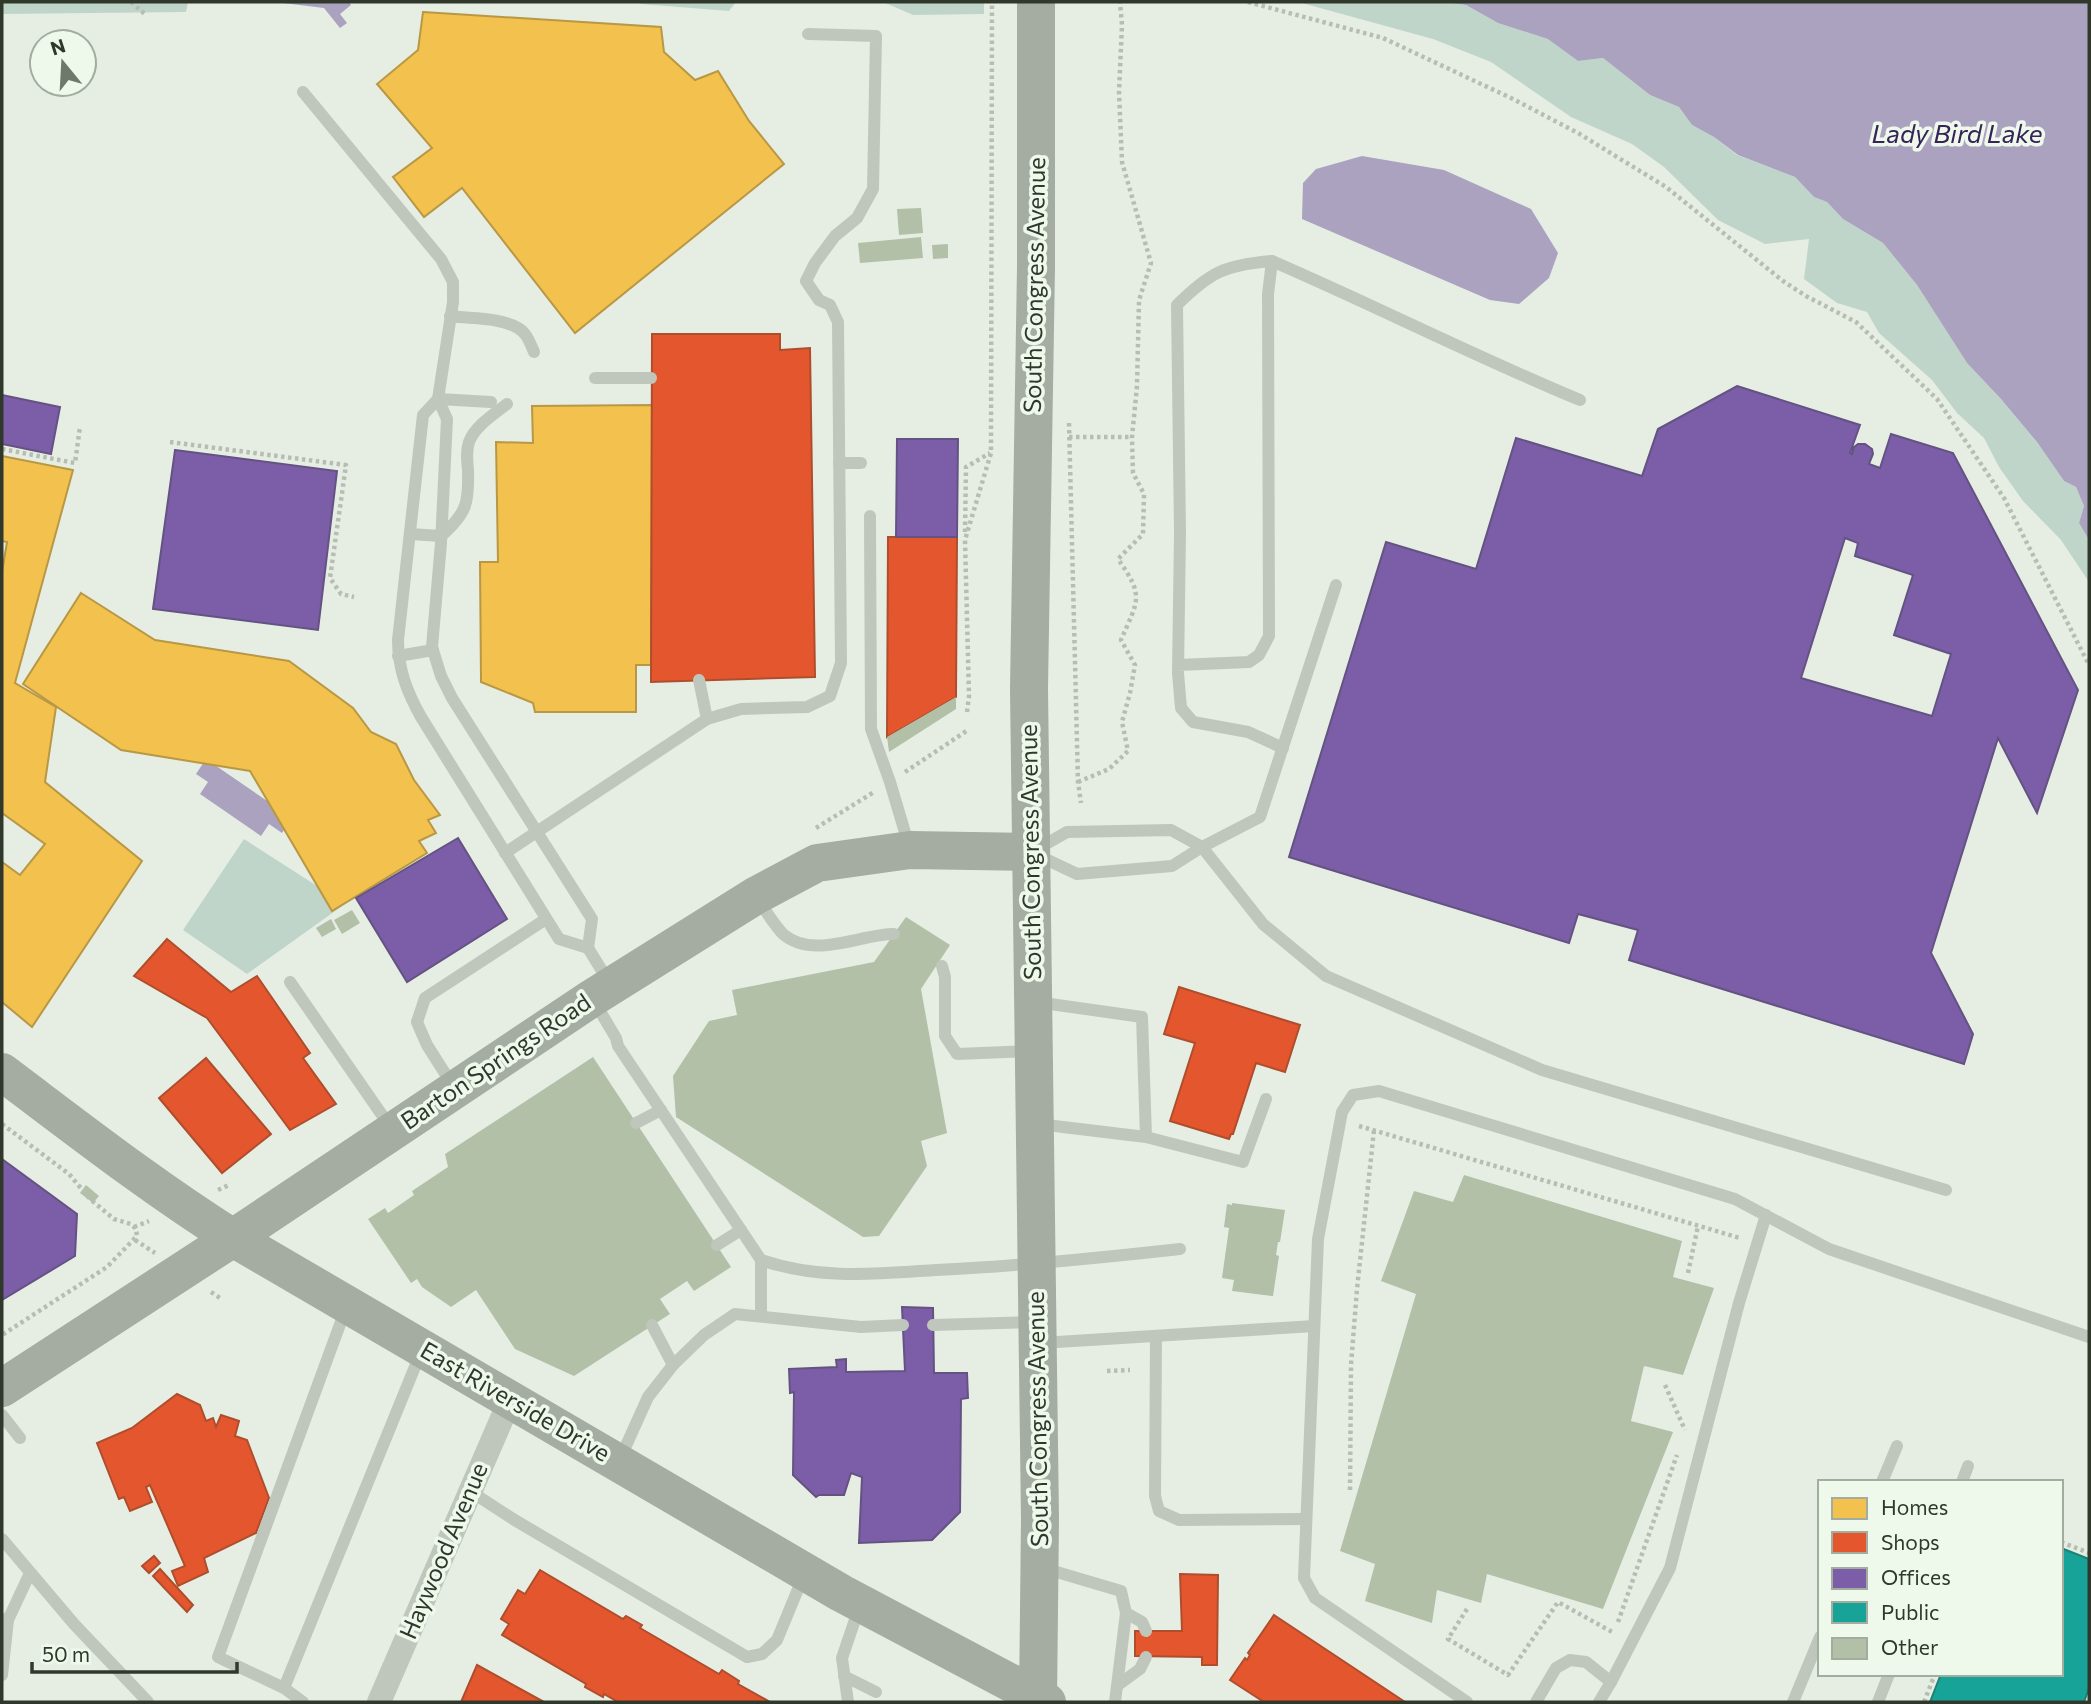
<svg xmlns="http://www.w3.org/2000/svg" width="2091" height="1704" font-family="Commissioner,sans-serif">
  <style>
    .green { fill: #c0d5ca }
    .water { fill: #aaa2be }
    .homes { fill: #f2c14e; stroke: #b89844; stroke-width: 2 }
    .shops { fill: #e4572e; stroke: #ae4e2d; stroke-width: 2 }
    .offices { fill: #7b5ea7; stroke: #645382; stroke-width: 2; fill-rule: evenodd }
    .public { fill: #17a398; stroke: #1e8377; stroke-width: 2 }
    .building { fill: #b1c0a7 }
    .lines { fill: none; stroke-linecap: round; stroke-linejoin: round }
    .path { stroke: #b6beb4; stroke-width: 4.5; stroke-dasharray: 3.5 3.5; stroke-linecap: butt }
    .service { stroke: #bfc7bc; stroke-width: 12 }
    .minor { stroke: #bfc7bc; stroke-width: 24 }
    .primary { stroke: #a5aca1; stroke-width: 38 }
    .labels { text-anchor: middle; stroke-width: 7; stroke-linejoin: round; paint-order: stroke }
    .street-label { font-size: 24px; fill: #30382b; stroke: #eef9ec }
    .water-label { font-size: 26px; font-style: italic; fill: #362357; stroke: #eef9ec }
  </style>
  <rect width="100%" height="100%" fill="#e6eee4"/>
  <g class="green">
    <polygon points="2,2 188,2 186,12 2,14"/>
    <polygon points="638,2 736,2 729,11 641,4"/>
    <polygon points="883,2 984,2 984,14 913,15"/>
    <polygon points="1298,2 1442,2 1466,5 1498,23 1549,39 1578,61 1603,58 1650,95 1679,107 1692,125 1714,137 1737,155 1795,177 1814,197 1827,202 1843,219 1883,243 1917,285 1967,363 2001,399 2037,442 2064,481 2076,487 2084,506 2079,523 2089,540 2089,582 2061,540 2023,501 1999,467 1984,438 1957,413 1932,380 1879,333 1867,312 1837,303 1804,279 1809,239 1765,244 1718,220 1664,167 1632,144 1571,117 1491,62 1433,39"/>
    <polygon points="244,839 345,904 247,974 183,930"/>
  </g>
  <g class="water">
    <polygon points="284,2 349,2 351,5 340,14 347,23 340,28 324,8 283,3"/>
    <polygon points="1443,2 2089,2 2089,540 2079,523 2084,506 2076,487 2064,481 2037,442 2001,399 1967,363 1917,285 1883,243 1843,219 1827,202 1814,197 1795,177 1738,155 1714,137 1692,125 1679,107 1650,95 1603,58 1578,61 1548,39 1498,23 1466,5"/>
    <polygon points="1362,156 1444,170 1531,209 1558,253 1549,278 1519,304 1490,300 1302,219 1303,183 1316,169"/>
    <polygon points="206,759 292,818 282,833 269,824 261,836 200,794 208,782 196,774"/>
  </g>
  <g class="homes">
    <polygon points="423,12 661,27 664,52 695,80 718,71 749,121 784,164 575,333 462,188 424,217 393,177 432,148 377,84 418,50"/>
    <polygon points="652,405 651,665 636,665 636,712 535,712 533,703 481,682 480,562 498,562 496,442 533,443 532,406"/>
    <polygon points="2,456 73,470 15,683 56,707 45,782 142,861 32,1027 2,1002 2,862 20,875 45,844 2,813 2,572 7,542 2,541"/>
    <polygon points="81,593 155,640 289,661 353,708 371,732 396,744 414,780 440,815 428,820 436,833 419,841 427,853 332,911 250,771 121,750 23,684"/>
  </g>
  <g class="shops">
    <polygon points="652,334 780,334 780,350 810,348 815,677 651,682"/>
    <polygon points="888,537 957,537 956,697 887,737"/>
    <polygon points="167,939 231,992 257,976 310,1053 303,1058 336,1104 290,1130 207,1018 134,976"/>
    <polygon points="1179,987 1300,1025 1285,1072 1256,1063 1233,1134 1231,1134 1229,1139 1170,1121 1195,1043 1164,1034"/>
    <polygon points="206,1058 271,1134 222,1173 159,1098"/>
    <polygon points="177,1394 200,1405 206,1421 213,1418 216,1427 221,1415 239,1421 235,1436 247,1440 269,1498 256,1533 204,1558 208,1572 178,1586 172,1571 185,1566 150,1485 146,1487 152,1502 130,1511 124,1497 119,1499 97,1443 132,1428"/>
    <polygon points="154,1556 160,1563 149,1573 142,1566"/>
    <polygon points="160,1569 193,1605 187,1612 153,1576"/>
    <polygon points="540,1570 623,1619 626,1616 642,1625 640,1628 719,1674 722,1670 739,1681 738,1684 770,1702 618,1702 604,1694 603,1697 585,1687 586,1684 502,1635 509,1624 501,1619 518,1590 525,1594"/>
    <polygon points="1180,1574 1218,1575 1217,1665 1202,1665 1202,1657 1135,1656 1135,1631 1182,1631"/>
    <polygon points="1274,1615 1405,1702 1264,1702 1230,1680 1245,1658 1247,1660 1250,1655 1248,1653"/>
    <polygon points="477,1665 544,1702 461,1702"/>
  </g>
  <g class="offices">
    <path d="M1737,386L1860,425L1850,453L1852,454L1854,447L1858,444H1865L1872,449L1873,454L1869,464L1880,468L1891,434L1953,453L2078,690L2037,813L1998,738L1931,953L1973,1034L1964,1064L1629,960L1638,930L1578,914L1569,943L1289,857L1386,542L1476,569L1516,438L1642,476L1658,429ZM1845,538L1858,543L1855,556L1913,575L1894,635L1951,654L1932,716L1801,678Z"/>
    <polygon points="2,395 60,407 51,454 2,444"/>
    <polygon points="897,439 958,439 957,537 896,537"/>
    <polygon points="175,450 337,471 318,630 153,609"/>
    <polygon points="458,838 507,919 407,982 356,898"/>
    <polygon points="2,1159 77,1214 75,1256 2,1300"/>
    <polygon points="902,1307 933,1308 934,1373 967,1373 968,1398 961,1399 960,1512 932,1540 859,1543 862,1477 851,1473 844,1495 819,1495 816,1497 793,1475 794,1392 790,1393 789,1369 837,1367 836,1360 846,1359 846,1372 905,1371"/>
  </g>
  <polygon class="public" points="2061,1548 2089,1559 2089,1688 2084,1702 1930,1702 1941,1674 2061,1674"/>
  <g class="building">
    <polygon points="921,208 923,233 899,235 897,209"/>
    <polygon points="921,237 923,258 860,263 858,243"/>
    <polygon points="948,244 948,258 933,259 932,245"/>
    <polygon points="956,697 956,709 889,752 887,737"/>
    <polygon points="352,910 360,923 342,934 334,920"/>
    <polygon points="906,917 950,945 921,989 947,1133 921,1141 927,1166 879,1236 863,1237 676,1117 673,1076 709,1021 737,1015 732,990 874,962"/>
    <polygon points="331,919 336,929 322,937 316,928"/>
    <polygon points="593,1057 731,1267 694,1291 687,1281 660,1299 670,1314 574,1376 515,1349 476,1290 451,1307 422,1287 417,1279 411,1283 368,1219 385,1208 388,1213 414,1195 412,1191 448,1167 445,1154"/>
    <polygon points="1464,1175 1682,1241 1673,1277 1714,1288 1683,1375 1644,1366 1631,1421 1673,1432 1603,1609 1487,1574 1481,1603 1437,1590 1432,1623 1365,1601 1375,1564 1340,1551 1416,1294 1381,1281 1414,1191 1453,1202"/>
    <polygon points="86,1185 99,1196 93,1203 80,1193"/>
    <polygon points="1232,1203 1285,1210 1280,1242 1278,1242 1276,1255 1279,1256 1273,1296 1232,1291 1234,1280 1222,1278 1229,1228 1224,1227 1227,1204 1232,1205"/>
  </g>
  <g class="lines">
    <g class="path">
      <polyline points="131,2 146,15"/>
      <polyline points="1248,2 1383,38 1511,98 1578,133 1666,187 1783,281 1806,296 1856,322 1937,399 2004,498 2089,665"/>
      <polyline points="1069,423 1078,782 1081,803"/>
      <polyline points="1069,437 1132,437"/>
      <polyline points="170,442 346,465 330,578 341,594 354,597"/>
      <polyline points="2,449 75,463 80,427"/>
      <polyline points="965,532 966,467 990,453"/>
      <polyline points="967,712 969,696 965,540 991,453 992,2"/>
      <polyline points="905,772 968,730"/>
      <path d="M1078,782L1109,769L1128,751L1122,722L1130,693L1135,665L1121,640C1138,600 1145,597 1118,559L1143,534L1144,494L1133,473L1132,437L1137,386L1139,300L1151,263L1122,162L1119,92L1122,25L1120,2"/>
      <polyline points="816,828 874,792"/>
      <polyline points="2,1124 69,1174 90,1199 114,1219 131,1224 136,1229 137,1236 107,1267 2,1335"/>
      <polyline points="1359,1126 1740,1238"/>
      <polyline points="218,1190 229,1185"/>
      <polyline points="134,1227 149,1221"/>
      <polyline points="135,1240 155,1253"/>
      <polyline points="1688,1273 1698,1226"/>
      <polyline points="211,1292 220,1298"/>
      <polyline points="1107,1371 1130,1370"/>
      <polyline points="1665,1385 1685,1430"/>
      <polyline points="1350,1490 1351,1365 1357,1289 1374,1130"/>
      <polyline points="2061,1542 2089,1553"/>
      <polyline points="1467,1609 1448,1639 1508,1675 1558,1602 1614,1633"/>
      <polyline points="1618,1622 1677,1455"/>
      <polyline points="1924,1702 1935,1674"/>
    </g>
    <g class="service">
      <path d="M303,92L441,259L453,282V302L438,399L423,415L398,640C398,669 407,692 421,717L559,939L588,948"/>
      <path d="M1272,261C1376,306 1476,357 1580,400"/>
      <path d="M450,316C471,319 499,317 518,328C527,333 530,343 534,352"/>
      <polyline points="595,378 651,378"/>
      <polyline points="438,399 447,419 441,543 432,647 441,676 452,698 592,919 588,948 609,982"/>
      <polyline points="438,399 491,402"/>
      <polyline points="839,463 861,463"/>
      <polyline points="870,516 871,729 890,782 909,846"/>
      <path d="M410,534L441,536C467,513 469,503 468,470C467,460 466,451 469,442C475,426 494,414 507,404"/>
      <polyline points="398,656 433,650"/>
      <path d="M1178,665L1249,662L1259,655L1269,636L1268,294L1272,261C1225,265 1210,272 1177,305L1180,532L1178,673L1181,708L1193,722L1248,732L1283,748"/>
      <polyline points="699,680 707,719"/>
      <polyline points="1037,849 1067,832 1171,830 1202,847 1263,924 1326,976 1542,1070 1946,1190"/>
      <polyline points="505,853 707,719 741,709 807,707 830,696 841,663 838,322 830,305 819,300 806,281 815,263 835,236 857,218 873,189 876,36 808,34"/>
      <polyline points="1037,855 1077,874 1172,866 1202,847 1260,817 1336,585"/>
      <path d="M757,899C766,910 773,924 783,934C813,960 860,934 894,934"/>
      <polyline points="942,966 945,977 945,1036 957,1054 1029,1051"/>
      <polyline points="290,982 391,1128"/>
      <path d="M594,1001L616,1038L618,1046L761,1260C820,1280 874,1274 936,1270C1018,1266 1099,1258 1180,1249"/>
      <polyline points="1036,1002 1142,1017 1146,1137"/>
      <polyline points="453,1086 427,1045 417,1022 425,998 546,919"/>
      <polyline points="636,1123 661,1110"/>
      <polyline points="1038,1124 1146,1137 1243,1162 1266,1099"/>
      <polyline points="717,1245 741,1230"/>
      <polyline points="346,1308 218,1657 284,1688 421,1352"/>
      <polyline points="761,1316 761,1260"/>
      <polyline points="652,1325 673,1365"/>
      <polyline points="933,1325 1034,1322"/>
      <polyline points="1156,1336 1155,1496 1159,1511 1179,1520 1306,1519"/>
      <polyline points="1041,1343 1314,1326"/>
      <polyline points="2,1415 20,1438"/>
      <polyline points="620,1459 648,1397 673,1365 704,1335 735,1314 861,1327 903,1325"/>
      <polyline points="1882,1482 1897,1446"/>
      <polyline points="1962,1482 1968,1466"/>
      <polyline points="470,1491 513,1519 747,1657 762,1654 777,1640 803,1577"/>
      <polyline points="2,1539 74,1624 148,1702"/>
      <polyline points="1043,1568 1121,1591 1126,1613 1115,1702"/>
      <polyline points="1126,1613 1142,1622 1146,1631"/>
      <polyline points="2,1619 8,1620 30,1573"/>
      <polyline points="2,1675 8,1620"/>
      <polyline points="844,1676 876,1692"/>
      <polyline points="1118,1685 1140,1669 1146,1657"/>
      <polyline points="284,1688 303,1702"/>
      <polyline points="848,1702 842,1658 859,1608"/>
      <polyline points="1467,1702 1315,1598 1304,1578 1318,1239 1342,1112 1353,1095 1379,1091 1735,1199 1829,1249 2089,1337"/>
      <polyline points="1536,1702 1556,1668 1570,1660 1586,1662 1611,1682"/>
      <polyline points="1599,1702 1611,1682 1670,1568 1739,1303 1766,1215"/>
      <polyline points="1793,1702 1820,1637"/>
      <polyline points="1878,1702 1889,1674"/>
    </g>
    <polyline class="minor" points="379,1702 510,1400"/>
    <g class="primary">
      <polyline points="1036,2 1036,267 1029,689 1040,1519 1038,1702"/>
      <path d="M2,1072C78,1129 152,1187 233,1238L841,1593L1047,1702"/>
      <polyline points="2,1388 233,1238 592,998 755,896 817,863 910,850 1030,852"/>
    </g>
  </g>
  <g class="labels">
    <g class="street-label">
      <text transform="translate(1035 285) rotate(-89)" y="8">South Congress Avenue</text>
      <text transform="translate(1031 852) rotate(-91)" y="8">South Congress Avenue</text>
      <text transform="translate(496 1062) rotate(-34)" y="8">Barton Springs Road</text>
      <text transform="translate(515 1402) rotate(30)" y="8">East Riverside Drive</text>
      <text transform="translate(1038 1419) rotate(-91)" y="8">South Congress Avenue</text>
      <text transform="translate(444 1551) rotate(-67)" y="8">Haywood Avenue</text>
    </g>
    <g class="water-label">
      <text x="1957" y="143">Lady Bird Lake</text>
    </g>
  </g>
  <rect width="2091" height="1704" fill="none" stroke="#30382b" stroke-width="7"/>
  <rect x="1818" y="1480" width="245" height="196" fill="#eef9ec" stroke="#a2ac9f" stroke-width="2"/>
  <rect x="1832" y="1498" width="35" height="21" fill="#f2c14e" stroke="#a2ac9f" stroke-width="2"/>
  <text x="1881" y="1515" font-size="21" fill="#30382b">Homes</text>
  <rect x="1832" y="1532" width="35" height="21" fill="#e4572e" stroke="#a2ac9f" stroke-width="2"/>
  <text x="1881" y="1550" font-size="21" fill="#30382b">Shops</text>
  <rect x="1832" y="1568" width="35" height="21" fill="#7b5ea7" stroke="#a2ac9f" stroke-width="2"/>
  <text x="1881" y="1585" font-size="21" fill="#30382b">Offices</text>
  <rect x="1832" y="1602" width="35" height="21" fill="#17a398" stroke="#a2ac9f" stroke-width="2"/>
  <text x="1881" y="1620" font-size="21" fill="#30382b">Public</text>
  <rect x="1832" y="1638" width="35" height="21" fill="#b1c0a7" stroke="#a2ac9f" stroke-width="2"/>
  <text x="1881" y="1655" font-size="21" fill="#30382b">Other</text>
  <g transform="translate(63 63) rotate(342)"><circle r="33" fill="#eef9ec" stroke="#a2ac9f" stroke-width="2"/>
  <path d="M0-5L12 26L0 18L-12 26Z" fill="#70786c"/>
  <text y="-10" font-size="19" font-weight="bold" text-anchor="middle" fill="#30382b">N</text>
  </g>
  <path d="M32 1662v10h205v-10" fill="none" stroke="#30382b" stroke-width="3.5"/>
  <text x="42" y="1662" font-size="21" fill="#30382b" stroke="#eef9ec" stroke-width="5" paint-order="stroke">50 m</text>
</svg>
